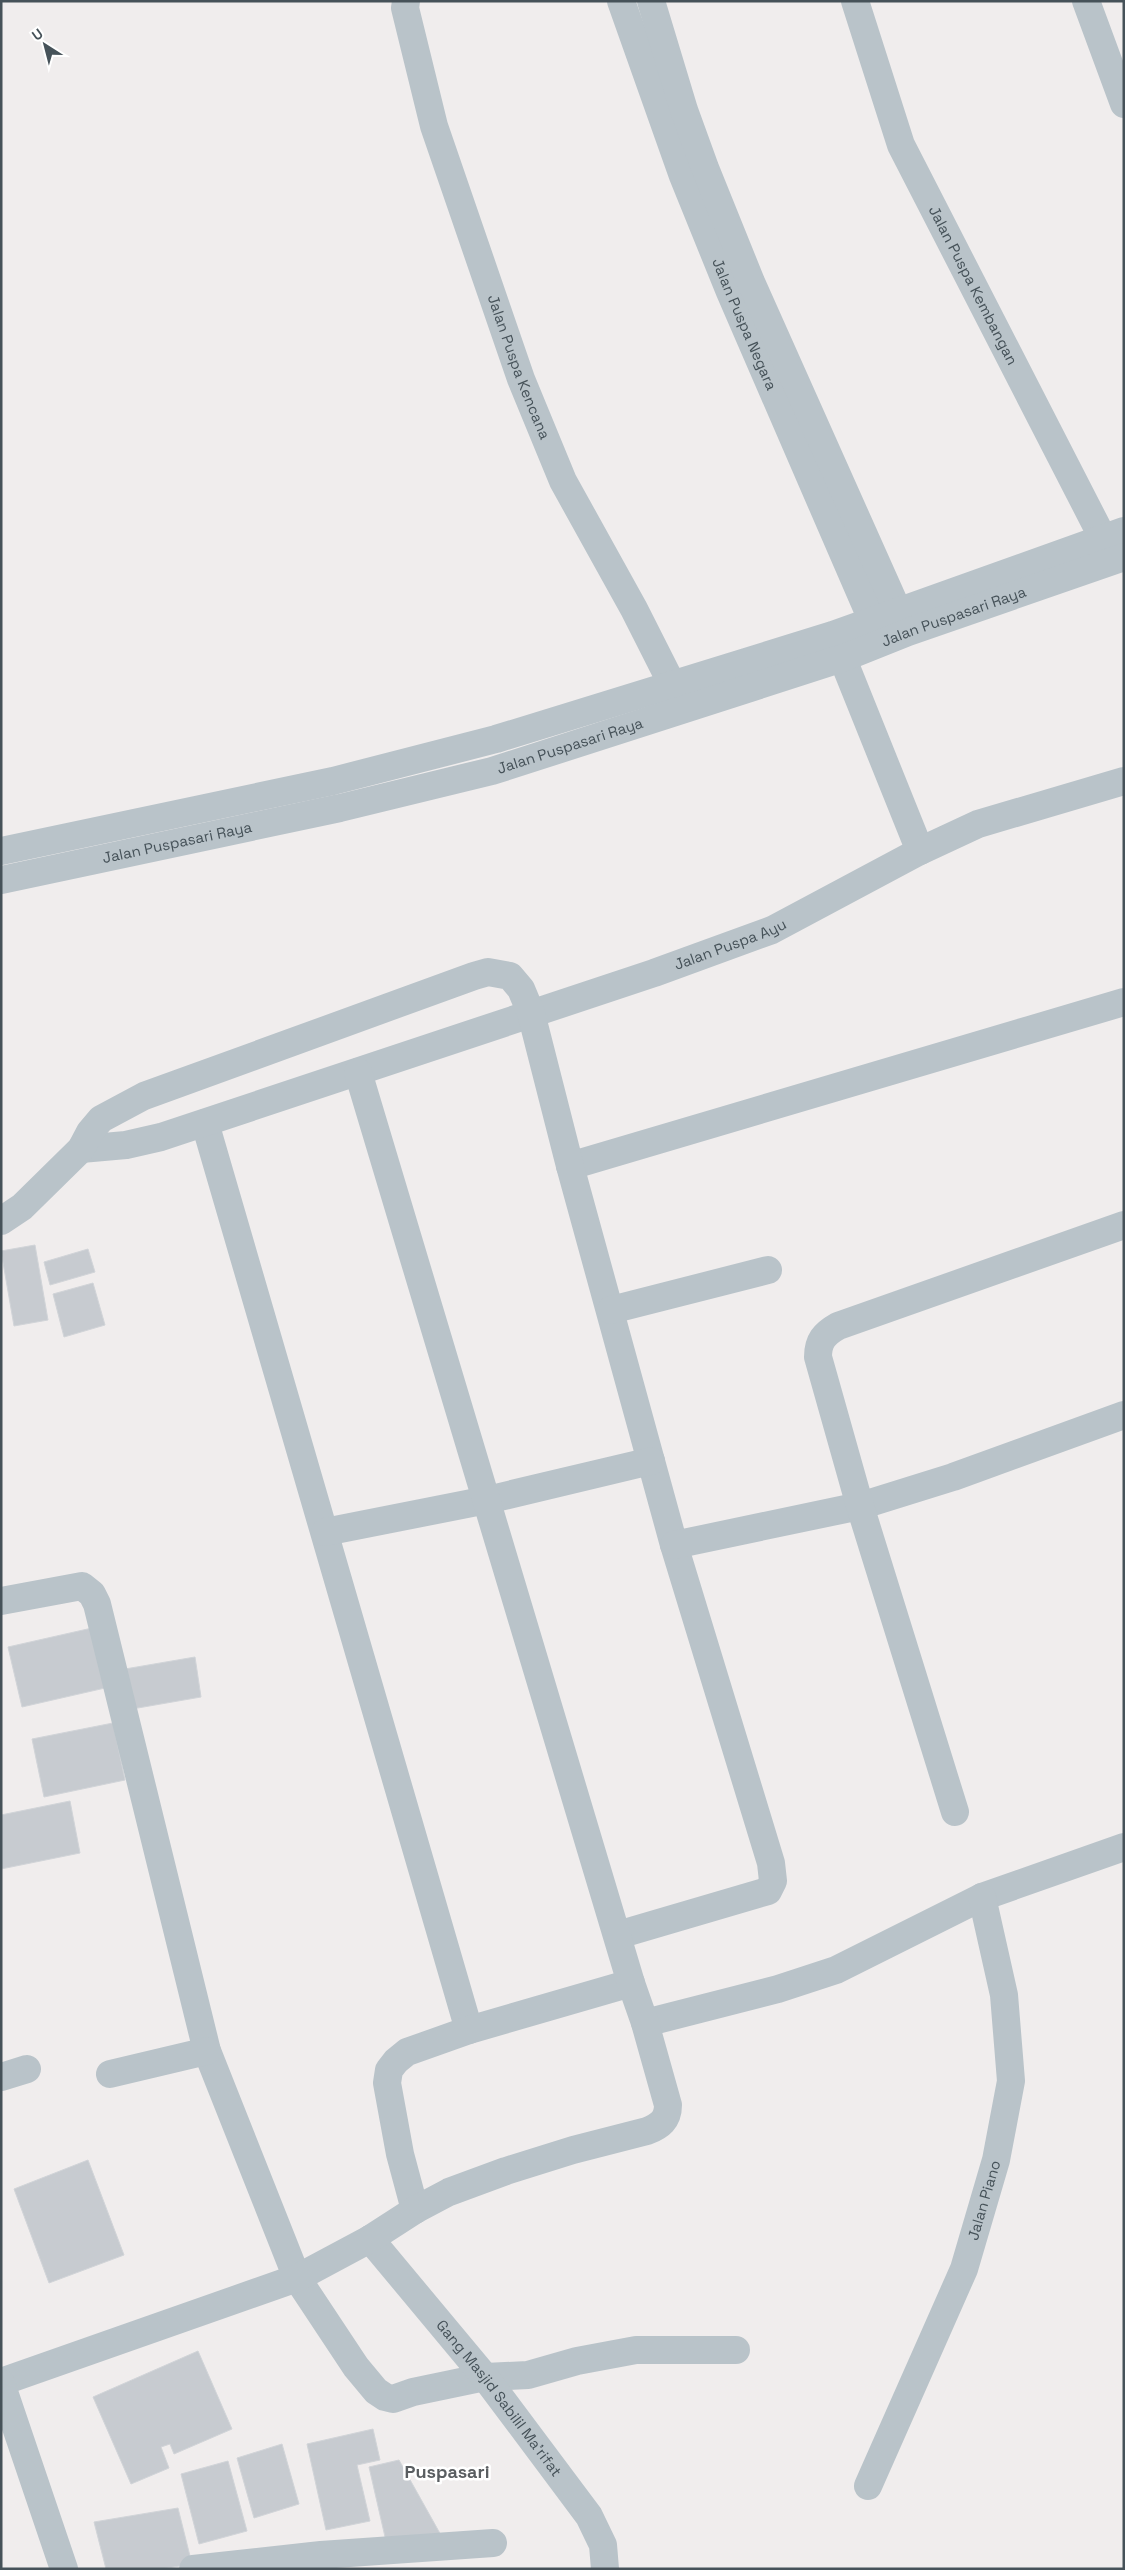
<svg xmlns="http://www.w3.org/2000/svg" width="1125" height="2570" font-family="'Space Grotesk',sans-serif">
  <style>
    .building { fill: #c7cbd0; stroke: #d1d4d8 }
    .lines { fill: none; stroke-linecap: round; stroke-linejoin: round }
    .minor { stroke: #b9c3c9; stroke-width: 28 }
    .labels { text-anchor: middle; stroke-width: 5; stroke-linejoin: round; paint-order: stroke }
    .street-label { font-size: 15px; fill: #465259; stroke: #fff }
    .quarter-label { font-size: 18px; font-weight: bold; fill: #5a5e61; stroke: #fff }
  </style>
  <rect width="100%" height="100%" fill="#f0eded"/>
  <g class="building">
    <polygon points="35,1245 48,1320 14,1326 1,1251"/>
    <polygon points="88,1249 95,1272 50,1285 44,1262"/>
    <polygon points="93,1283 105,1325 64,1337 53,1294"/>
    <polygon points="92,1628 105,1688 22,1707 8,1647"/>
    <polygon points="195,1657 201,1697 132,1709 125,1669"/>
    <polygon points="113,1723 125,1780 44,1797 32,1739"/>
    <polygon points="70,1801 80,1853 1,1869 1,1815"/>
    <polygon points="88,2160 124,2255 49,2283 14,2189"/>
    <polygon points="198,2351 232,2429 174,2454 170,2444 161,2447 169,2468 131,2484 93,2397"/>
    <polygon points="373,2429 380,2460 357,2465 370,2521 326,2530 307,2444"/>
    <polygon points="282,2444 299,2504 254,2518 237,2458"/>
    <polygon points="399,2460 442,2537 388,2550 369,2467"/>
    <polygon points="228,2461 247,2531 199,2544 181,2474"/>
    <polygon points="178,2508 192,2564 161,2569 106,2569 94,2522"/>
  </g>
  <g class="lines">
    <g class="minor">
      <path id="s1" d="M406,1L405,8L434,126L521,379L563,481L634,609L680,700"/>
      <path id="s2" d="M621,1L683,176L730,292L879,636"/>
      <polyline points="651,1 684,110 705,168 751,282 905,627"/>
      <path id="s3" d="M855,1L901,145L1111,554"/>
      <polyline points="1086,1 1124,104"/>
      <polyline points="836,642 920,851"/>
      <polyline points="1,851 333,781 496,739 833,635 1124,531"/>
      <path id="s4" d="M1,880L340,808L492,771L843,658L908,632L1124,557"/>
      <polyline points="205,1123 469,2030"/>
      <path id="s5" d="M81,1149L126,1145L161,1137L654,973L772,930L920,851L978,824L1124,781"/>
      <polyline points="570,1166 1124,1002"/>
      <polyline points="1,1221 22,1207 81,1149 90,1132 101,1119 144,1096 474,976 488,972 510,976 521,989 531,1013 570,1166 674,1545 771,1863 773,1881 768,1891 618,1935"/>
      <polyline points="611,1310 768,1270"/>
      <polyline points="325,1532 487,1500 651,1461"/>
      <polyline points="674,1545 860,1506 953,1477 1124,1415"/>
      <polyline points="1,1601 82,1586 92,1594 97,1604 207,2051 297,2278 356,2367 376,2391 385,2397 393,2399 413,2392 485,2377 528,2375 577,2361 636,2350 736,2350"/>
      <path d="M955,1812L860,1506L818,1357C818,1341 824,1334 838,1326L1124,1225"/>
      <polyline points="645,2023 778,1989 836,1970 982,1897 1124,1847"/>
      <polyline points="110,2074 207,2051"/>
      <polyline points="1,2077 27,2069"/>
      <polyline points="415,2210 400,2154 387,2083 389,2070 396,2061 407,2052 469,2030 631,1983"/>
      <path id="s6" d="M370,2239L485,2377L589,2516L603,2545L605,2569"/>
      <path d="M1,2382L297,2278L370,2239L415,2210L449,2192L506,2171L573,2150L647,2131C660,2126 668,2120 668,2105L645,2023L631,1983L358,1072"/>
      <polyline points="1,2383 64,2569"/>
      <path id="s7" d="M868,2486L964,2269L996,2160L1011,2081L1004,1995L982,1897"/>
      <polyline points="193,2569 321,2555 493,2543"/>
    </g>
  </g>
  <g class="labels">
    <g class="street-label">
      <text dy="5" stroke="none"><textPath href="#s3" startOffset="309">Jalan Puspa Kembangan</textPath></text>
      <text dy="5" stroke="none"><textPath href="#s2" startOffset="346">Jalan Puspa Negara</textPath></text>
      <text dy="5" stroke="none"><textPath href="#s1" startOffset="384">Jalan Puspa Kencana</textPath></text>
      <text dy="5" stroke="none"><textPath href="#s4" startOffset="990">Jalan Puspasari Raya</textPath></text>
      <text dy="5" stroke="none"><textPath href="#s4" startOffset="585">Jalan Puspasari Raya</textPath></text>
      <text dy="5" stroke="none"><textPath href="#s4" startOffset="180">Jalan Puspasari Raya</textPath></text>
      <text dy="5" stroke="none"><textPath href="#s5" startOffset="682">Jalan Puspa Ayu</textPath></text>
      <text dy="5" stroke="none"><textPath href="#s7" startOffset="309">Jalan Piano</textPath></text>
      <text dy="5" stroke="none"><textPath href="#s6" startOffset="205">Gang Masjid Sabilil Ma'rifat</textPath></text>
    </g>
    <g class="quarter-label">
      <text x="447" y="2478">Puspasari</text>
    </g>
  </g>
  <rect width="1125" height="2570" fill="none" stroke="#465259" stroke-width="5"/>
  <g transform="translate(45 45) rotate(324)" stroke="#ffffff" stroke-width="4" paint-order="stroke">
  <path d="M0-4L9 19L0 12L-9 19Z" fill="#465259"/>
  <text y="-8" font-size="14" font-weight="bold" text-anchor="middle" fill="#465259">U</text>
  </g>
</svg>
